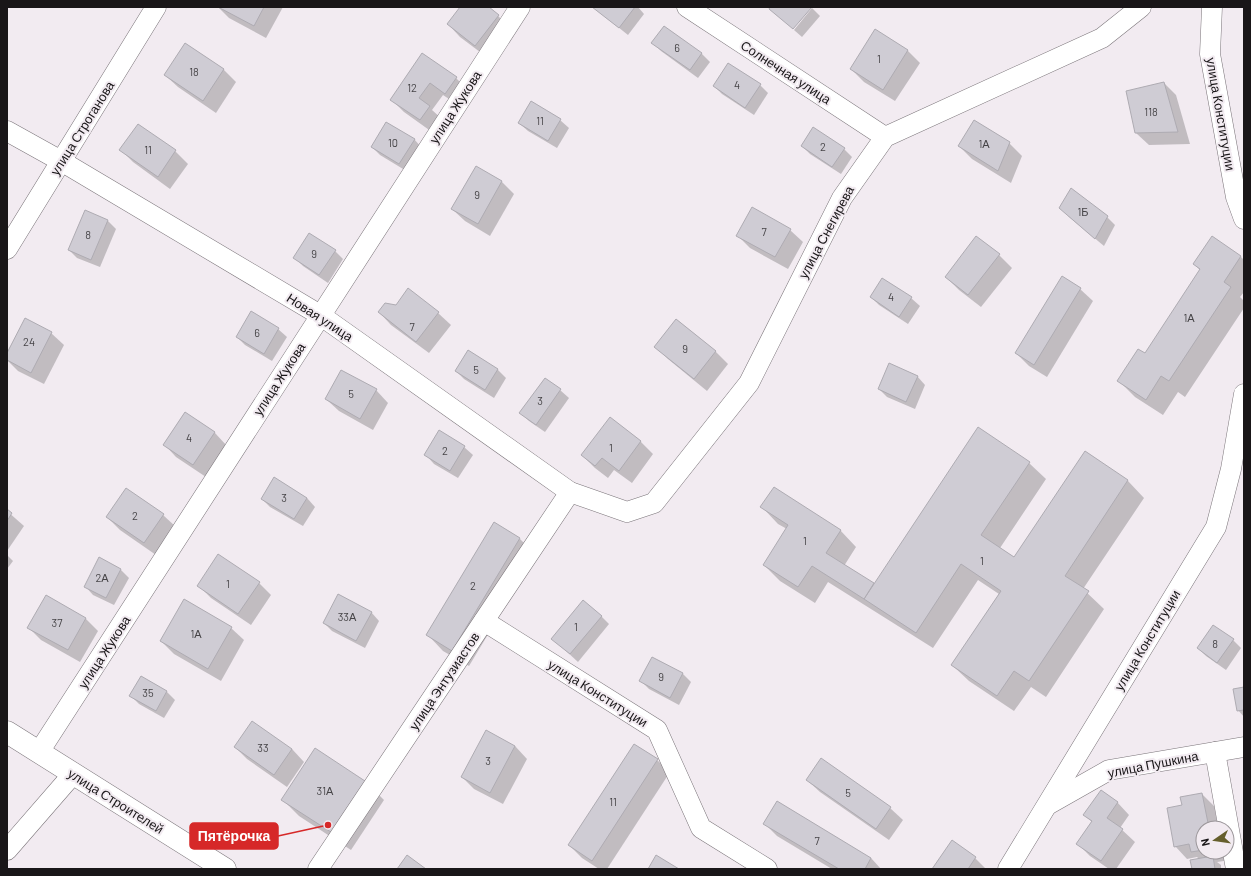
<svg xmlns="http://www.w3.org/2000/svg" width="1251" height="876" font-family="Barlow,sans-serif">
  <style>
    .shadow { fill: #0003 }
    .building { fill: #cfccd4; stroke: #aeabb2 }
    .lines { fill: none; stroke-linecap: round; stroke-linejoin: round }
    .street-casing { stroke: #7b757a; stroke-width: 21 }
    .secondary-casing { stroke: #7b757a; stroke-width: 23 }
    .street { stroke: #fff; stroke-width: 20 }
    .secondary { stroke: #fff; stroke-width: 22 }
    .labels { text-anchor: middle; stroke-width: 4; stroke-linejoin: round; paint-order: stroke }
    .number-label { font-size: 11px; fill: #464447 }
    .street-label { font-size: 13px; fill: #191618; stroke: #f2ebf1 }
    .leader { fill: none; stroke: #d62828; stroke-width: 1.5 }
    .callout-dot { fill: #d62828; stroke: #f2ebf1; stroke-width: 1.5 }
    .callout { fill: #d62828; stroke: #d62828; stroke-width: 1.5 }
    .callout-label { font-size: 14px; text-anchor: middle; font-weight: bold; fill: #fff }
  </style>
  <rect width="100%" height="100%" fill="#f2ebf1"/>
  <g class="shadow">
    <polygon points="218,7 283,7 266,38 229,18"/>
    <polygon points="461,7 487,7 498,16 511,28 488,58 460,37 448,24"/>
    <polygon points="593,7 638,7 644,14 628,35"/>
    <polygon points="812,8 820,16 802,37 794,30"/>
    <polygon points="664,27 702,54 710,62 698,78 661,51 653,43"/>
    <polygon points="185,44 224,70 236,82 216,113 178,87 165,75"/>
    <polygon points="907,50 920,63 895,101 864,82 851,69"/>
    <polygon points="423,55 456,78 468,90 458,105 443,95 432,110 442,119 432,132 404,112 392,100"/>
    <polygon points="729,64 760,85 768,93 754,115 722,94 714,86"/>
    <polygon points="1164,83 1176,95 1190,144 1149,145 1136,133"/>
    <polygon points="531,103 560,120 569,128 557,148 528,131 519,123"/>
    <polygon points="138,125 175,151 188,164 170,189 133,162 121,150"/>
    <polygon points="813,129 844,149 852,157 841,174 810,154 802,146"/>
    <polygon points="414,139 422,148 408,172 380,155 372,147"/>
    <polygon points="1009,143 1022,156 1011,183 972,159 959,146"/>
    <polygon points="476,167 502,182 514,194 490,236 465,221 452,209"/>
    <polygon points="86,211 108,221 116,229 100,267 77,258 69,250"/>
    <polygon points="1068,216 1107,217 1115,225 1104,246"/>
    <polygon points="790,230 803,242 788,269 750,248 738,236"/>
    <polygon points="976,238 999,255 1012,268 981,307 959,290 946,277"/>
    <polygon points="335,251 343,259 328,283 303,266 295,258"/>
    <polygon points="1240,256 1244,260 1244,292 1240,297 1244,301 1244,308 1185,397 1178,392 1163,415 1135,397 1118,380 1145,354 1201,271 1194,264"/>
    <polygon points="882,279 911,298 920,306 908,324 879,305 871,297"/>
    <polygon points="1080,289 1093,301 1047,377 1029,366 1016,353"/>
    <polygon points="379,312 438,313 451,325 429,353 391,325"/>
    <polygon points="677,320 716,352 728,364 707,391 668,359 656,347"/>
    <polygon points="278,329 287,337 272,361 245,345 237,337"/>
    <polygon points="51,333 64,345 44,384 18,371 7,360 7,355"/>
    <polygon points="497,369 506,378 494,398 464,379 456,371"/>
    <polygon points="917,376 925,385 915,409 887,397 879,389"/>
    <polygon points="545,379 560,390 569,398 545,432 529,421 521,413"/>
    <polygon points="376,390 388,403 373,430 339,411 326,399"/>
    <polygon points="185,413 215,433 227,446 206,477 176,457 164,444"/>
    <polygon points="610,419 641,442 653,454 632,483 614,470 608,478 595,468 582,455"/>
    <polygon points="464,447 473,455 458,478 434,464 426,455"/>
    <polygon points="1085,453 1128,481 1144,498 1083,589 1104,609 1046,697 1031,687 1014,711 969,681 952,665 999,594 978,580 933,648 828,582 815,603 780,581 764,565 787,529 778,524 762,507 840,530 856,547 844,566 874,585 1029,463 1046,479 1000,548 1015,558"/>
    <polygon points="307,498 315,507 303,526 270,507 262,499"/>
    <polygon points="7,511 24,526 7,551"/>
    <polygon points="163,515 176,527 156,555 120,530 107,517"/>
    <polygon points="494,523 520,539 536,555 469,666 443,651 427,634"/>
    <polygon points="7,555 13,561 7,569"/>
    <polygon points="121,570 129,578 114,605 93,595 85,586"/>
    <polygon points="259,583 271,595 251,625 211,598 198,585"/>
    <polygon points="371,612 379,621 365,648 332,631 324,623"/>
    <polygon points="601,616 609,624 578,662 552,638"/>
    <polygon points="85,618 98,631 80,662 41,640 29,628"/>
    <polygon points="231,628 244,640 221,681 174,654 161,641"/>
    <polygon points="1233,640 1241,648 1226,670 1206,656 1198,648"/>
    <polygon points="653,658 683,674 691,682 679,705 649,689 641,681"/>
    <polygon points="1244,688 1244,717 1238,710"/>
    <polygon points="167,692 175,700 164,718 139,704 131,696"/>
    <polygon points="515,746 527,759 503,804 474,789 462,777"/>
    <polygon points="235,747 292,749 304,762 287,787 247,759"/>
    <polygon points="657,760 670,772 607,869 599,869 582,858 569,845"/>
    <polygon points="807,780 890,808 903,820 889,840 820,792"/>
    <polygon points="367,783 384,800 351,850 299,816 283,800"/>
    <polygon points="1202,794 1214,806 1218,828 1203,828 1203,852 1223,852 1224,861 1217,862 1221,865 1221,869 1193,869 1199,859 1197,857 1187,859 1175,846 1183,806"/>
    <polygon points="1117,802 1129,815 1120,828 1135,842 1116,869 1109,869 1090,856 1077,843 1092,822 1084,815"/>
    <polygon points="764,823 871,858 881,869 832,869 777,836"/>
    <polygon points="975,858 986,869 933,869"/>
  </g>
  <g class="building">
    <polygon points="218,7 264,7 254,26"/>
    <polygon points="460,7 489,7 499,15 475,46 447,24"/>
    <polygon points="592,7 635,7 619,28"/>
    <polygon points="770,7 812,7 793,29 769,9"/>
    <polygon points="664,26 702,53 690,70 651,43"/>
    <polygon points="875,29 908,50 883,90 850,69"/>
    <polygon points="185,43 224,69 203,101 164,75"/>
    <polygon points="422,53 457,77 445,94 430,83 419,98 430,106 420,120 390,100"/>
    <polygon points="728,63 761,84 745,108 713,86"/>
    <polygon points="1164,82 1178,132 1135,133 1126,91"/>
    <polygon points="531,101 561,119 548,141 518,123"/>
    <polygon points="974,120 1010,142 998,171 958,146"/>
    <polygon points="386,122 415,139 399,164 371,147"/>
    <polygon points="138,124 176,150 158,177 119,150"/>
    <polygon points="813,127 845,148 832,167 801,146"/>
    <polygon points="476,166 502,181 478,224 451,209"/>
    <polygon points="1071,188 1108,216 1095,239 1059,208"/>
    <polygon points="752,207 791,229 775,257 736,236"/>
    <polygon points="85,210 108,220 91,260 68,250"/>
    <polygon points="309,233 336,250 319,275 293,258"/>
    <polygon points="976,236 1000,254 968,295 945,277"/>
    <polygon points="1212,236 1241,256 1224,282 1231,287 1169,381 1161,376 1146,400 1117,381 1138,349 1145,353 1200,269 1193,264"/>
    <polygon points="1062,276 1081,288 1034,365 1015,353"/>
    <polygon points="882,278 912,297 899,317 870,297"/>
    <polygon points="408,288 439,312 416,342 378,312 385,303 396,305"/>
    <polygon points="251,311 279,328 264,354 236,337"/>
    <polygon points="25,318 52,332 31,373 7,360 7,353"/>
    <polygon points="676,319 716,351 694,379 654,347"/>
    <polygon points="468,350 498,369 485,390 455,371"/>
    <polygon points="889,363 918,376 906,402 878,389"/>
    <polygon points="341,370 377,389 360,419 325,399"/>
    <polygon points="545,378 561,389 536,425 519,413"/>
    <polygon points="185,412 215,432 193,465 163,445"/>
    <polygon points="610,417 641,441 619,471 602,458 595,466 581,455"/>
    <polygon points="978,427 1030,462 981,535 1014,557 1085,451 1128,480 1065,576 1089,591 1029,681 1014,671 997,696 951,665 1001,591 961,564 916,633 864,599"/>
    <polygon points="439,430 465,446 450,471 424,455"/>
    <polygon points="274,477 307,498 294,519 261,499"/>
    <polygon points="774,487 841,530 826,553 874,583 864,599 812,566 798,587 763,565 788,525 760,507"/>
    <polygon points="126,488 164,514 144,543 106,517"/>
    <polygon points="7,509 12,513 7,521"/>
    <polygon points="494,522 520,538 452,651 426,635"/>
    <polygon points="218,554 260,582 238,614 197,586"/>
    <polygon points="99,557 121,569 106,598 84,587"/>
    <polygon points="338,594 372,612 356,641 323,623"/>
    <polygon points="46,595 86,618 68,650 27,628"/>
    <polygon points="184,599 232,627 208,669 160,641"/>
    <polygon points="583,600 602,616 570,654 551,639"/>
    <polygon points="1213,625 1234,639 1217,663 1197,648"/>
    <polygon points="652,657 683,673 670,698 639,681"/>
    <polygon points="141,676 167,691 156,711 129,696"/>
    <polygon points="1244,687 1244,710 1237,711 1233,689"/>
    <polygon points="252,721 292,749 274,775 234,747"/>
    <polygon points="486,730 515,746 490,793 461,777"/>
    <polygon points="634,744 658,759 592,861 568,845"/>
    <polygon points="315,748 368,783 334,834 281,800"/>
    <polygon points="821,758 891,807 876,829 806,780"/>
    <polygon points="1101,790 1118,802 1107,818 1123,829 1101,861 1076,844 1092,821 1083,815"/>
    <polygon points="1202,793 1209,828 1203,828 1203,850 1191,852 1189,844 1174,847 1167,808 1182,805 1180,797"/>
    <polygon points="777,801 871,858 865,869 839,869 763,824"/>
    <polygon points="952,840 976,857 968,869 932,869"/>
    <polygon points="407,855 426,869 397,869"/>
    <polygon points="656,855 679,869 648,869"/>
    <polygon points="1213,856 1215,869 1192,869 1190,860"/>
  </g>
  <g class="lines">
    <g class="street-casing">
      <g id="street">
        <polyline points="687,7 885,137"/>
        <polyline points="1212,7 1210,54 1236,197 1244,219"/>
        <polyline points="7,131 61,161 320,315 570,492 627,512 654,503 749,383 842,198 885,137 1102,38 1141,7"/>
        <polyline points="7,249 156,7"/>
        <polyline points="484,621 657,730 701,828 767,869"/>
        <polyline points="39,752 520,7"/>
        <polyline points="1215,752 1236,869"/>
        <polyline points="1049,804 1109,770 1244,747"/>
        <polyline points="7,850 73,774"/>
        <polyline points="318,869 570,492"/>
        <polyline points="1008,869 1216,527 1231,469 1244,394"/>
      </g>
    </g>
    <g class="secondary-casing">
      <polyline id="secondary" points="7,732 225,869"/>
    </g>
    <use href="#street" class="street"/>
    <use href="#secondary" class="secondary"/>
  </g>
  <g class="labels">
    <g class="number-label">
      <text x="677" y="52">6</text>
      <text x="879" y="63">1</text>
      <text x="194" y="76">18</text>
      <text x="737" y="89">4</text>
      <text x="412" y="92">12</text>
      <text x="1151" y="116">118</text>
      <text x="540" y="125">11</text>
      <text x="393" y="147">10</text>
      <text x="984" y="148">1А</text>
      <text x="823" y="151">2</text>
      <text x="148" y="154">11</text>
      <text x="477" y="199">9</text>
      <text x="1083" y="216">1Б</text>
      <text x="764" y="236">7</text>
      <text x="88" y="239">8</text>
      <text x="314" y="258">9</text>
      <text x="891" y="301">4</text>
      <text x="1189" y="322">1А</text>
      <text x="412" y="331">7</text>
      <text x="257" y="337">6</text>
      <text x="29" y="346">24</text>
      <text x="685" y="353">9</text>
      <text x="476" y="374">5</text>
      <text x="351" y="398">5</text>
      <text x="540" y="405">3</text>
      <text x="189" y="442">4</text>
      <text x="611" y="452">1</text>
      <text x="445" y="455">2</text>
      <text x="284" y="502">3</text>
      <text x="135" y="520">2</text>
      <text x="805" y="545">1</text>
      <text x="982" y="565">1</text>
      <text x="102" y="582">2А</text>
      <text x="228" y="588">1</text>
      <text x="473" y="590">2</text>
      <text x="347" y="621">33А</text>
      <text x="57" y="627">37</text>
      <text x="576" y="631">1</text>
      <text x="196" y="638">1А</text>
      <text x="1215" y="648">8</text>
      <text x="661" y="681">9</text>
      <text x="148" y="697">35</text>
      <text x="263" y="752">33</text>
      <text x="488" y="765">3</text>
      <text x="325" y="795">31А</text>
      <text x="848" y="797">5</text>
      <text x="613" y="806">11</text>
      <text x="817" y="845">7</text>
    </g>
    <g class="street-label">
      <text transform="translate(786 72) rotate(33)" y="5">Солнечная улица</text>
      <text transform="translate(455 107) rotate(-57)" y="5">улица Жукова</text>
      <text transform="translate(1221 114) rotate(80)" y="5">улица Конституции</text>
      <text transform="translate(82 128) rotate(-58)" y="5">улица Строганова</text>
      <text transform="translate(826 232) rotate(-62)" y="5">улица Снегирева</text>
      <text transform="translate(320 317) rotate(33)" y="5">Новая улица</text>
      <text transform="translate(279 379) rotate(-57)" y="5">улица Жукова</text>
      <text transform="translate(1147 640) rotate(-59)" y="5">улица Конституции</text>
      <text transform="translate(104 652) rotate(-57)" y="5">улица Жукова</text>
      <text transform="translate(444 681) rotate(-56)" y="5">улица Энтузиастов</text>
      <text transform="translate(598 693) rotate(32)" y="5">улица Конституции</text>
      <text transform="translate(1153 764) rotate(-11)" y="5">улица Пушкина</text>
      <text transform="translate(116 801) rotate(32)" y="5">улица Строителей</text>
    </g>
  </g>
  <path class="leader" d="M328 825L278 836"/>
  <circle class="callout-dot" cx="328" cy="825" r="4"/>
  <rect class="callout" x="190" y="823" width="88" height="26" rx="4"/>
  <g class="callout-label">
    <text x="234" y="841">Пятёрочка</text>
  </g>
  <rect width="1251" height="876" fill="none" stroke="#191618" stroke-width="16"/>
  <g transform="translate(1215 840) rotate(257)"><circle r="19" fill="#f2ebf1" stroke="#9b969a"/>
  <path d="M0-3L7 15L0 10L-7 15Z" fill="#655f2c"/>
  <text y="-6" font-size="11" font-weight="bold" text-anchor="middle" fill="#191618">N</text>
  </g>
</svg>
